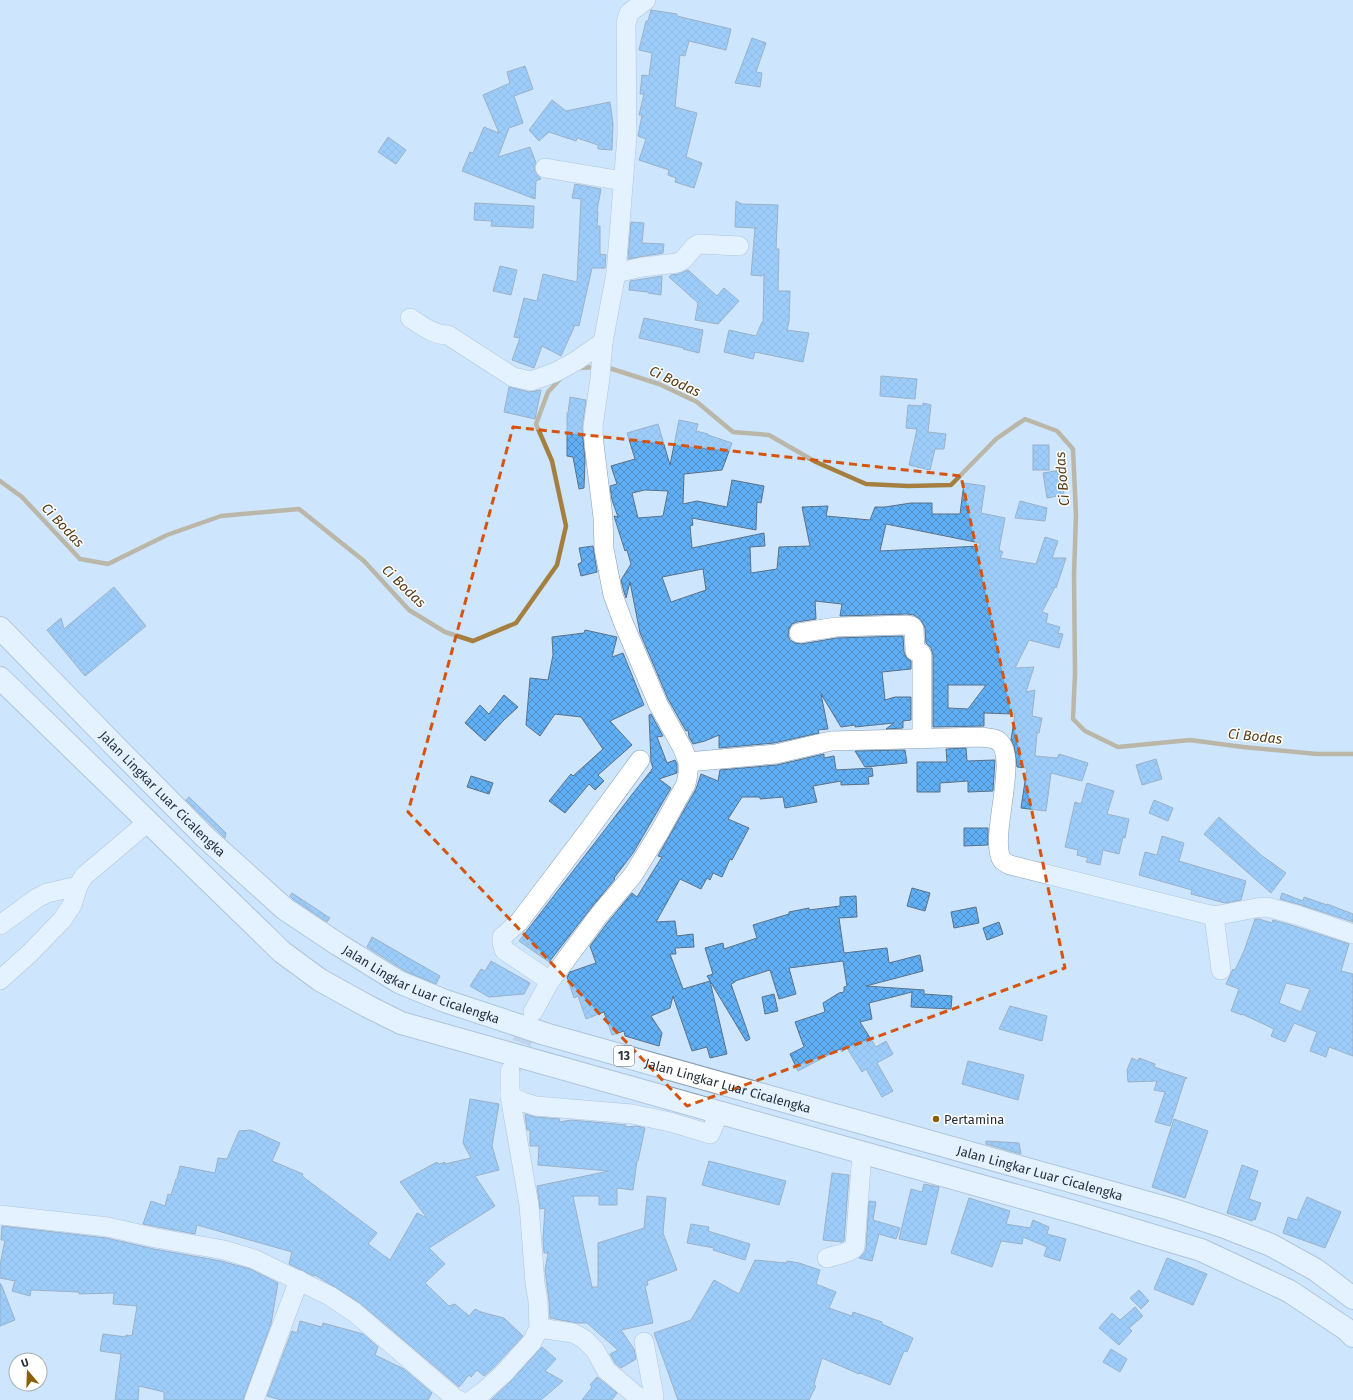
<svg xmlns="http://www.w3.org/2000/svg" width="1353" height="1400" font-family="'Fira Sans',sans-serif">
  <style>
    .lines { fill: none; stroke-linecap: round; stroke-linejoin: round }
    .stream { stroke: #a57f40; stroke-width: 4.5 }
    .building { fill: url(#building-cross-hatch); stroke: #5b7186; fill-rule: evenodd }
    .minor-tunnel { stroke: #acc1d6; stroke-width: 19; stroke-dasharray: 19 10; stroke-linecap: butt }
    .minor-casing { stroke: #879eb4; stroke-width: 20 }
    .highway-casing { stroke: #879eb4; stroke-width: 24 }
    .minor { stroke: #fff; stroke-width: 19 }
    .highway { stroke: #fff; stroke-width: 22 }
    .marked { fill: none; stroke: #d55510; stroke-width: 3; stroke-dasharray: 8 5; stroke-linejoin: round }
    .poi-dot { fill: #8c5f03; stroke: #fff; stroke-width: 1.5 }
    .labels { text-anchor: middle; stroke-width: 3; stroke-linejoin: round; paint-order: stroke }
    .shield { fill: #fff; stroke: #676e74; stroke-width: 1 }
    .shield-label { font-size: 12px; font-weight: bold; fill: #263039 }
    .street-label { font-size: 13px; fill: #263039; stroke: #fff }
    .poi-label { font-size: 13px; fill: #263039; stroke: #fff; text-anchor: start }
    .water-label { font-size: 14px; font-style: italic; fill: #573e18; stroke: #fff }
  </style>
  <defs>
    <pattern id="building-cross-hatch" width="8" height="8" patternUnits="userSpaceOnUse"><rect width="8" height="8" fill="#60aff5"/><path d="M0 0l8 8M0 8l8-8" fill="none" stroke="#4f8fc7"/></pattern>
  </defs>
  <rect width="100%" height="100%" fill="#cde5fd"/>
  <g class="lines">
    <g class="stream">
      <polyline points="606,367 659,384 697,402 733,432 769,435 816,462 866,484 908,486 951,485 996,439 1025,419 1057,431 1073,449 1076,515 1074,574 1075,674 1073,719 1085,731 1118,747 1190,740 1243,747 1317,754 1353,754"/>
      <polyline points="578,368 597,367"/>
      <polyline points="0,481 22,497 80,559 108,564 167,535 221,516 299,509 364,561 409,610 445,632 473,641 516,623 557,565 566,526 552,461 536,424 548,392 561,378"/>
    </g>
  </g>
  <g class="building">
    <polygon points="651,10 677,14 677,16 731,29 726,50 689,41 685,56 680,55 675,107 697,113 686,157 702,163 694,188 675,182 676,178 668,175 669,170 639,160 646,139 638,136 642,115 639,115 644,94 640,94 642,75 649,76 652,53 639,50 646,21 648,21"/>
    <polygon points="752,38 766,43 756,72 762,73 760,87 735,83"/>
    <polygon points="525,66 533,89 514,96 523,123 509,128 498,157 530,147 536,163 534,167 535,171 541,179 536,181 535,199 462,171 470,152 473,153 484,127 499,133 483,95 510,83 507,72"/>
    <polygon points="552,100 566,111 610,102 613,124 612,150 598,149 598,145 577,138 576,141 549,132 539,141 529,130"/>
    <polygon points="388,137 406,150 396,164 378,152"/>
    <polygon points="575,184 601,189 597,211 598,212 597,226 600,226 600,254 606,255 605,268 592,268 579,326 575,325 561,356 542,346 534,368 512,360 520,338 514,337 524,298 537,301 543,274 577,282 581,199 572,198"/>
    <polygon points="736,201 742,204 778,205 776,249 779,249 778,291 790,291 789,322 787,330 809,333 803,362 755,352 753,359 724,352 729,330 756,336 762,322 763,323 764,274 762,276 751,275 755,228 735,227"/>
    <polygon points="475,203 534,206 533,228 491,226 492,221 474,220"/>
    <polygon points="631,222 644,223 642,243 664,244 663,253 628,259"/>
    <polygon points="500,266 517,270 511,295 493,291"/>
    <polygon points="688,270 717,296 724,288 739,301 718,324 695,320 698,303 669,277 671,275 679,274"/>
    <polygon points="662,276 661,295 648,293 648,292 629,290 630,281"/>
    <polygon points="644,318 703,330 699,353 683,349 684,348 639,338"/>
    <polygon points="881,376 917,379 915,399 880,396"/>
    <polygon points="509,387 529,392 541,390 535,419 504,412"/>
    <polygon points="570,397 586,400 582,428 585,460 584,488 579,489 573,457 567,456 567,413 568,413"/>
    <polygon points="923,403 931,405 928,432 946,434 944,449 935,449 930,470 909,465 917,429 906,428 908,405 923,406"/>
    <path d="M679,420L698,424L696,431L708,434V435L732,443L722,470L684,474L683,504L697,501L727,507L732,480L764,486L761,503L757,502L756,530L692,518L693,525L690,526L692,548L764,533L765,546L750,547L751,573L777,569L779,547L810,546L802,507L828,506L826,516L870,520L875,507H885L911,503H932V514H960L964,483L985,486L981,513L1005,518L999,550L1003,552L1000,558L1036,564L1045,537L1058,541L1052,558H1066L1056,588L1055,587L1042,612L1048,614L1046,623L1060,627L1058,633L1063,634L1059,648L1029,640L1015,668L1034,667L1026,692L1035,690L1032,716L1042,718L1039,733H1037L1035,756L1057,758L1059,754L1088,763L1082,781L1051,773L1046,811L1021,808L1027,768L1017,767L1014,746L1011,740L1015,714L984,713V726L933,727V655L931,648L926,643L925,628L921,620L914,615L907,614L840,616L842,604L815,601L816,619L797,622L792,624L789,629L788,635L790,640L795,643L801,644L837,638L903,636L904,652L906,657L911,661V669L882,672L885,700L895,697H911V720L903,721V728L886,729L894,723L855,727V725L841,727L821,694L828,729L818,730L819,733L774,743L719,748V735L705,741L693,744L689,737L688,730L686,731L668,699L640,633L630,582L626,598L624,592L621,580L631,564L627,550L625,551L614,516L618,517L612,500L610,486L617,484L611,466L635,459L627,433L658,424L670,465ZM645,490L668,491L663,516L638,518L632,493ZM886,524L980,543V546L880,551ZM703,569L706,590L671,602L662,577ZM948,685H986L968,709L948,708Z"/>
    <rect x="1033" y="445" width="16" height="25"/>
    <polygon points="1061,470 1064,495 1047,498 1043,473"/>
    <polygon points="1020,501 1047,508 1045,521 1015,518"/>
    <polygon points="593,546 597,572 581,576 578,564 582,562 579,548"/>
    <polygon points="114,587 146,626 85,676 47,630 61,618 64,629"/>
    <polygon points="585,630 617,637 612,657 623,653 644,705 610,721 632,745 598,775 604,781 595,790 589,784 565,813 549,801 571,774 573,776 603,749 581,717 555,714 540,736 526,725 530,678 548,680 553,655 552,637 584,633"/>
    <polygon points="504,695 518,707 503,721 485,741 465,723 480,705 489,714"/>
    <polygon points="651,714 663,736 657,737 667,763 675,760 677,764 677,773 659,779 671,788 633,853 614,878 615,879 591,908 549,962 519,941 634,792 650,772 651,773 651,770 653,768 651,762 649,715"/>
    <polygon points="966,748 967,761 995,760 993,791 968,792 968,781 940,783 940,792 917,792 917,762 947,762 946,749"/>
    <polygon points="905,750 907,763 865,767 855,751"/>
    <polygon points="824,754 824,758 834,756 836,770 872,768 873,776 868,777 869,784 841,785 841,781 813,786 817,802 785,808 783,797 760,799 760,797 742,797 728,819 749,828 732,860 730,859 722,877 713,873 710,880 707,878 701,889 680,879 656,922 675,921 677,936 693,934 694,947 675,948 676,954 670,954 683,989 710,981 707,976 713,974 705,948 723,943 724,949 757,938 753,925 789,914 789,912 809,908 809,910 840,906 840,897 856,896 857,917 839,918 844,953 887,948 889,963 920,955 923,971 866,986 924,990 924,994 952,996 951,1009 911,1007 912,992 869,1003 872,1019 860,1022 876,1047 886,1041 893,1054 877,1063 893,1091 882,1097 866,1069 862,1072 847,1048 842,1052 840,1049 798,1071 790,1054 804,1047 795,1022 825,1012 823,1003 839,993 844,992 844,987 847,986 843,961 789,968 796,994 779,999 770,970 735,981 735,982 731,984 750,1039 746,1041 710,981 727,1054 710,1058 707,1047 692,1051 673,996 670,1008 651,1016 662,1033 659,1046 625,1036 624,1031 612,1035 604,1012 586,1019 578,996 574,998 567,977 570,972 596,963 590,946 608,922 632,893 637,897 662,857 658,856 696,789 701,774 718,781 720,770 777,765"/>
    <polygon points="1156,759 1162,779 1142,785 1136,765"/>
    <polygon points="471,776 493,783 489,794 467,787"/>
    <polygon points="1087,783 1114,791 1107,814 1129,819 1125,838 1123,837 1119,854 1103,850 1100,865 1086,862 1088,858 1077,855 1078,850 1065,847 1075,802 1081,804"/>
    <polygon points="189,797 226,833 225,838 186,800"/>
    <polygon points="1154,800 1173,808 1168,821 1149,813"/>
    <polygon points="1219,817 1261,855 1286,873 1271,893 1204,834"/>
    <polygon points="964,828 988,828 988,845 964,846"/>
    <polygon points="1162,836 1184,843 1179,861 1246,881 1241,900 1225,903 1191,894 1192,890 1139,875 1145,852 1157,855"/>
    <polygon points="912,888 930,893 925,911 907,906"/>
    <polygon points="292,893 330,918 327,922 293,899 290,896"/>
    <polygon points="1282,893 1303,901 1304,897 1327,905 1327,904 1353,914 1353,922 1301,905 1280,899"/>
    <polygon points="976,907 979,923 954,928 951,912"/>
    <path d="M1255,919H1259L1272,923L1273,920L1294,926L1349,944L1341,971L1353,974V1056L1329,1047L1326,1057L1310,1051L1317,1032L1294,1023L1285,1042L1271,1036L1274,1029L1242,1014V1015L1231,1011L1239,989L1226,984L1233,969L1235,970L1244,951ZM1286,983L1310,989L1301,1012L1279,1003Z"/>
    <polygon points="999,922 1003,934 987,940 983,928"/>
    <polygon points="372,937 440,976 436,984 407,972 367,947"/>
    <polygon points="491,961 530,983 524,994 489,997 470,986 481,969 485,971"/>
    <polygon points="774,994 778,1011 765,1014 762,997"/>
    <polygon points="1010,1006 1047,1016 1042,1041 999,1029"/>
    <polygon points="1132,1058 1138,1061 1139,1058 1155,1064 1154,1067 1187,1078 1185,1079 1170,1126 1155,1122 1165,1092 1154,1090 1157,1081 1128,1082 1127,1070"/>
    <polygon points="968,1061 1024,1075 1018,1100 962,1084"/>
    <polygon points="470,1099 499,1104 492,1146 499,1170 475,1176 495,1206 429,1248 445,1264 425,1283 449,1306 455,1304 469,1316 475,1309 481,1312 504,1318 523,1336 495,1366 484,1376 477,1370 471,1377 469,1375 459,1387 360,1303 315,1275 314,1276 289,1264 292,1252 197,1225 195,1234 143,1224 151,1201 165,1206 168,1194 171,1195 176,1179 177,1179 180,1166 215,1173 218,1158 227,1159 239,1131 251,1130 280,1143 272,1161 303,1174 302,1176 377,1233 368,1244 390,1260 417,1213 427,1218 400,1182 437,1162 439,1164 445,1162 445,1164 471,1158 463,1143"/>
    <polygon points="525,1114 535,1117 560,1119 559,1122 571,1120 626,1125 626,1127 637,1126 645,1128 638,1161 637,1161 633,1190 617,1188 617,1205 599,1205 599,1196 573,1196 592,1287 598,1287 598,1243 644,1228 647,1196 666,1198 663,1233 677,1270 647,1281 648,1285 645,1286 653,1323 621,1330 634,1349 636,1359 621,1368 615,1363 610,1354 618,1350 587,1323 577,1323 550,1318 549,1300 545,1270 548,1253 544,1253 543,1239 545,1208 540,1209 537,1186 609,1171 538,1165 539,1146 530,1146 530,1130 527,1130"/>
    <polygon points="1174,1119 1208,1131 1185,1198 1152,1187"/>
    <polygon points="986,1141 1019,1143 1021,1154 986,1144"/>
    <polygon points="709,1161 786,1181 779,1205 702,1185"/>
    <polygon points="1242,1165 1258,1171 1249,1199 1261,1203 1255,1220 1253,1219 1252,1221 1227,1213"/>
    <polygon points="832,1173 849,1175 844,1241 842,1242 823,1240"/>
    <polygon points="924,1184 939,1187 926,1245 899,1239 911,1189 922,1192"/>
    <polygon points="1307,1197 1341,1212 1325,1248 1283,1233 1288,1217 1297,1220"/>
    <polygon points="969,1198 1010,1211 1006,1224 1030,1228 1033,1220 1049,1227 1047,1234 1066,1239 1060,1261 1044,1256 1047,1247 1023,1237 1022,1244 1001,1241 992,1267 951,1253"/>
    <polygon points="869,1201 876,1202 873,1220 900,1228 896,1239 879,1234 872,1261 859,1258 865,1252 866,1248"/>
    <polygon points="691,1224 709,1227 708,1231 750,1244 745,1260 713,1250 714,1248 687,1243"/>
    <polygon points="2,1226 106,1238 154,1249 221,1261 250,1269 278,1283 271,1324 243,1400 164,1400 164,1392 139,1386 138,1400 115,1400 121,1354 100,1351 103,1334 126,1337 126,1335 132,1336 137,1306 113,1304 114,1293 79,1294 79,1292 31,1290 30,1296 12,1291 15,1281 0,1278 0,1265 5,1240 1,1240"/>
    <polygon points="1167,1258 1207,1274 1193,1305 1154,1289"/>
    <polygon points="755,1260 786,1263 787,1261 799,1263 820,1270 816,1284 836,1292 829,1308 852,1316 853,1312 882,1322 882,1324 913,1338 907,1352 904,1351 890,1385 860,1373 859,1374 822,1358 815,1381 814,1385 816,1386 809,1400 678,1400 654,1333 691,1320 714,1280 739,1294"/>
    <polygon points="0,1284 1,1284 15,1320 0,1326"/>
    <polygon points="1139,1290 1149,1301 1141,1309 1130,1298"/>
    <polygon points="1135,1307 1143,1316 1129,1328 1132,1331 1119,1345 1099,1328 1112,1313 1120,1320"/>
    <polygon points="300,1321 322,1327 323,1323 363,1334 378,1347 375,1355 404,1369 432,1393 428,1400 281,1400 267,1396 292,1331 297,1333"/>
    <polygon points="542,1347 556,1359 545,1371 563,1381 541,1400 491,1400 511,1381"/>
    <polygon points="1111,1349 1127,1359 1120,1372 1103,1362"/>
    <polygon points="597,1377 617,1393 612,1400 582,1400 592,1387 590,1385"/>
  </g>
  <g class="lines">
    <polyline class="minor-tunnel" points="511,1070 532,1015"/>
    <g class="minor-casing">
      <g id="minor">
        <polyline points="545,168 623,181"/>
        <polyline points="616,273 642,267 677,263 683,260 695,246 699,244 739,246"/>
        <path d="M410,318C422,326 434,335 448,335L513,377L531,381L556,372L576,361L603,342"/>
        <polyline points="799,633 836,627 907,625 912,626 914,629 915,651 921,653 922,655 922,739"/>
        <path d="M688,762L776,754L831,741L982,737C986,738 993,738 997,740C1021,754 988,838 1002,860C1004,862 1008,864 1010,865L1214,916L1256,908L1267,907L1297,915L1353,934"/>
        <polyline points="1214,916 1221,970"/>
        <polyline points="0,925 37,898 47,893 78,886"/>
        <polyline points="0,980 30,953 62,920 72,905 78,886 84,876 148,822"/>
        <polyline points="550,981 504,950 502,943 502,937 519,922 588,831 640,760"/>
        <polyline points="533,1012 550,981 599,915 633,875 660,831 686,784 688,774 688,762 683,749 658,704 623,622 613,595 604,549 603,517 594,444 593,427 600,378 603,342 616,273 627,136 626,23 629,13 646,0"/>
        <polyline points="510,1096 523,1102 536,1106 632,1114 670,1122 710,1134 719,1113"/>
        <polyline points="0,1215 108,1227 156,1238 224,1250 254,1259 330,1296 354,1312 456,1399 459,1400"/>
        <path d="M827,1258C836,1255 848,1254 855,1247L862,1153"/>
        <polyline points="539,1328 573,1333 584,1339 595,1350 606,1370 637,1396 640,1400"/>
        <polyline points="644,1342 654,1396 653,1400"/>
        <polyline points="254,1400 299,1280"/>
        <polyline points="472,1400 483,1392 503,1374 532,1342 539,1328 538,1301 535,1283 529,1205 510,1096 510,1071"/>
      </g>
    </g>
    <g class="highway-casing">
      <g id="highway">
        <path id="s1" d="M0,628L112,743L205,837L285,909L339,945L399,982L445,1001L545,1034L1170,1209L1222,1226L1271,1245L1316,1270L1353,1298"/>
        <polyline points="0,678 282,952 320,980 367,1006 401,1023 1081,1214 1201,1250 1289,1291 1346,1329 1353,1336"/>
      </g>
    </g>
    <use href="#minor" class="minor"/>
    <use href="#highway" class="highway"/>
  </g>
  <path d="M0 0H1353V1400H0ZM513,427L961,476L1065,968L687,1106L408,812Z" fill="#cde5fd" fill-opacity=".55" fill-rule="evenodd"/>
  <path class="marked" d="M513,427L961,476L1065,968L687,1106L408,812Z"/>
  <circle class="poi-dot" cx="936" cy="1119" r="4"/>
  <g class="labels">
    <rect class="shield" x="614" y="1046" width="20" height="20" rx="3"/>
    <g class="shield-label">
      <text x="624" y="1060">13</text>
    </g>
    <g class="street-label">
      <text dy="5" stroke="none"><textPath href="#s1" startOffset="232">Jalan Lingkar Luar Cicalengka</textPath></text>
      <text dy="5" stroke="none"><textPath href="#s1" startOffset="557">Jalan Lingkar Luar Cicalengka</textPath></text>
      <text dy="5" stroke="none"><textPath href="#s1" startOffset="881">Jalan Lingkar Luar Cicalengka</textPath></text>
      <text dy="5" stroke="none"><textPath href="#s1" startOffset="1205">Jalan Lingkar Luar Cicalengka</textPath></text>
    </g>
    <g class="poi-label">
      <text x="944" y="1124">Pertamina</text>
    </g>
    <g class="water-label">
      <text transform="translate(675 381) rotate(25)" y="5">Ci Bodas</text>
      <text transform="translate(1062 479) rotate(-95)" y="5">Ci Bodas</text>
      <text transform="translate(63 525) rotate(47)" y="5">Ci Bodas</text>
      <text transform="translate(404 586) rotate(44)" y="5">Ci Bodas</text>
      <text transform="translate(1255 736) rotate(6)" y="5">Ci Bodas</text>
    </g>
  </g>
  <g transform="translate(28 1372) rotate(341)"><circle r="19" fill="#ffffff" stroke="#a8acb0"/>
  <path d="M0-3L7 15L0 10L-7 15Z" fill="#8c5f03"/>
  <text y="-6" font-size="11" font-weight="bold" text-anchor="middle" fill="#263039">U</text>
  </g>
</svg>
